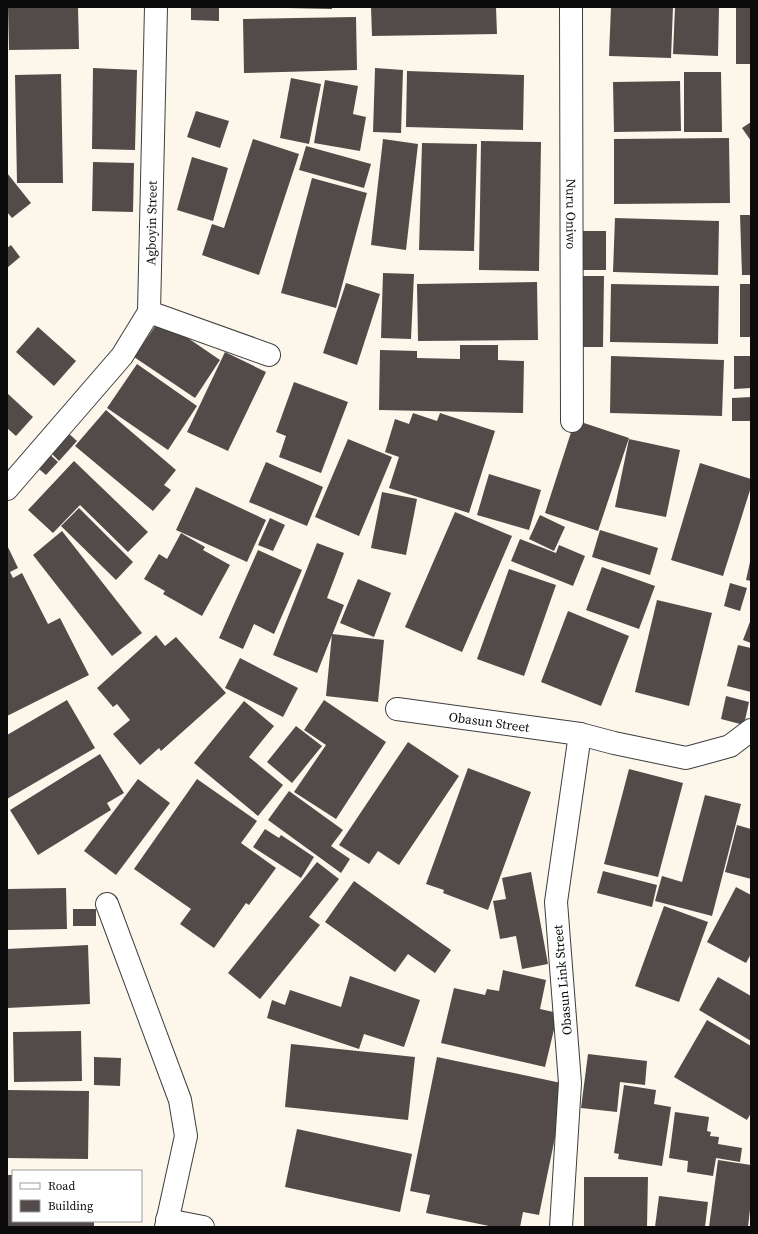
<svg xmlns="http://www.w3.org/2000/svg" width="758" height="1234" font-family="'Source Serif 4',serif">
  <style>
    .building { fill: #534b49 }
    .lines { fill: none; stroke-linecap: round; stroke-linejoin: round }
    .minor-casing { stroke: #3e3e3e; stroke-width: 24 }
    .minor { stroke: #fff; stroke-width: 22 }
    .labels { text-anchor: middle; stroke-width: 4; stroke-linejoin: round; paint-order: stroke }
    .street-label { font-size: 13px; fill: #0b0b0b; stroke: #fff }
  </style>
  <rect width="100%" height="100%" fill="#fdf7eb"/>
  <g class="building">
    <polygon points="8,7 78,7 79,49 9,50"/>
    <polygon points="191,7 219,7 219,21 191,20"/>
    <polygon points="288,7 332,7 332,9 288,8"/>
    <polygon points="371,7 496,7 497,34 372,36"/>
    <polygon points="611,7 673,7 671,58 609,56"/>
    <polygon points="675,7 719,7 718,56 673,54"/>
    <rect x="736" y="7" width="15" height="57"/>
    <polygon points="356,17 357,70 244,73 243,19"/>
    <polygon points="93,68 137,70 135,150 92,149"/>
    <polygon points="375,68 403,70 401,133 373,132"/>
    <polygon points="407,71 524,75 523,130 406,127"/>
    <polygon points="684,72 721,72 722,132 684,132"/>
    <polygon points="61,74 63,183 17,183 15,75"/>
    <polygon points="291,78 321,84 309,144 280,138"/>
    <polygon points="325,80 358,86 353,114 366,117 360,151 314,143"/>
    <polygon points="680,81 681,131 614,132 613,82"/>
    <polygon points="196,111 229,121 220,148 187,137"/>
    <polygon points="751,122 751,141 742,128"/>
    <polygon points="729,138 730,203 614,204 614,139"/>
    <polygon points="253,139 299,154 259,275 202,255 212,224 224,228"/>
    <polygon points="383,139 418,144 406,250 371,245"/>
    <polygon points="481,141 541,142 539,271 479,270"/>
    <polygon points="422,143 477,144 474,251 419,250"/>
    <polygon points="306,146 371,164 364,188 299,170"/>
    <polygon points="192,157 228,168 213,221 177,210"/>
    <polygon points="93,162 134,163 133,212 92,211"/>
    <polygon points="7,173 31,203 12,218 7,212"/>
    <polygon points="312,178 367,193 336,308 281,293"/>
    <polygon points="740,215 751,215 751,275 742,275"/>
    <polygon points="615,218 719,221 718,275 613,272"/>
    <rect x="583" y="231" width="23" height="39"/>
    <polygon points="11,245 20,257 7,268 7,248"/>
    <polygon points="383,273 414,274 411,339 381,338"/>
    <polygon points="576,276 604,276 603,347 575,347"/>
    <polygon points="537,282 538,340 418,341 417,284"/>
    <polygon points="346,283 380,294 357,365 323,353"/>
    <polygon points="611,284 719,286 718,344 610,342"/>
    <rect x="740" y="284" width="11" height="53"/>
    <polygon points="160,319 220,360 195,398 134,357"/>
    <polygon points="38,327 76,361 54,386 16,352"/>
    <polygon points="460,345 498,345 498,360 524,361 523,413 379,410 380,350 417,351 417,358 460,359"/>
    <polygon points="225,352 266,372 228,451 187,432"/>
    <polygon points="611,356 724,360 722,416 610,413"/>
    <polygon points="734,356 751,356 751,388 734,389"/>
    <polygon points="137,364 197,406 168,450 107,408"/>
    <polygon points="294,382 348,402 321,473 279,457 286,436 276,432"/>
    <polygon points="7,393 33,417 16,436 7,428"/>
    <polygon points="751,397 751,421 732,421 732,398"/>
    <polygon points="106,410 176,470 164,485 171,490 153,511 75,446"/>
    <polygon points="413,413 437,421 440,413 495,431 469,513 389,488 399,457 385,452 395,419 409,424"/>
    <polygon points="575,420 629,438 598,531 545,513"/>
    <polygon points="66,431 77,441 59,461 48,450"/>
    <polygon points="348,439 392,457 359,536 315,517"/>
    <polygon points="629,439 680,450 666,517 615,507"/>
    <polygon points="46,451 58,462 46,475 33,464"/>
    <polygon points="74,461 148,532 128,552 80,505 53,533 28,510"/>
    <polygon points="266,462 323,487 307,526 249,502"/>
    <polygon points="700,463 751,479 751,487 723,576 671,560"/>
    <polygon points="489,474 541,490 529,530 477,515"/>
    <polygon points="196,487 266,520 247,562 176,530"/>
    <polygon points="382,492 417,499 406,555 371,548"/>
    <polygon points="79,508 133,562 116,580 61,526"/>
    <polygon points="455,512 512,536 462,652 405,627"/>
    <polygon points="540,515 565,527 554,551 529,539"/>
    <polygon points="270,518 285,525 273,551 258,545"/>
    <polygon points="600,530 658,548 650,575 592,557"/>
    <polygon points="62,531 142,633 112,656 33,555"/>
    <polygon points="181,533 205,547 203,550 230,565 202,616 163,594 165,591 144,579 159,554 167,559"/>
    <polygon points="520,539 556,553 559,545 585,556 573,586 511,561"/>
    <polygon points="317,543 344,553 327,598 344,605 317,673 273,655"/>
    <polygon points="7,545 18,568 10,572 13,578 22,573 48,624 60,618 89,675 7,716"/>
    <polygon points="258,550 302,570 274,634 254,624 243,649 219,638"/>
    <polygon points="750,562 751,562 751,581 746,580"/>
    <polygon points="602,567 655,586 639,629 586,610"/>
    <polygon points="509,569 556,585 524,676 477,659"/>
    <polygon points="358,579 391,593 374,637 340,623"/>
    <polygon points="730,583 747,588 740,611 724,606"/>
    <polygon points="657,600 712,613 689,706 635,692"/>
    <polygon points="568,611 629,636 601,706 541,682"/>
    <polygon points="751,619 751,643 743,640"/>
    <polygon points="332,634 384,640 378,702 326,696"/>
    <polygon points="156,635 165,646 176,637 226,693 161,751 159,748 140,765 113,734 130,720 117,704 113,707 97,688"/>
    <polygon points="738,645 751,648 751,692 727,686"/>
    <polygon points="240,658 298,688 283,717 225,688"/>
    <polygon points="726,696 749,702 744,725 721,719"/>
    <polygon points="67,700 95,748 7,799 7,735"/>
    <polygon points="324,700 386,742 336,819 294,792 326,745 304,730"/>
    <polygon points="244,701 274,726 249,757 283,785 258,816 194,763"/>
    <polygon points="296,726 322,746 292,783 267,762"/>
    <polygon points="408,742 459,776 399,865 378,851 369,864 339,845"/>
    <polygon points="100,754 124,793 107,803 111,810 38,855 10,810"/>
    <polygon points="468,768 531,792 488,910 443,893 444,890 426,884"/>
    <polygon points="629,769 683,783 658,877 604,864"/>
    <polygon points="138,779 170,803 116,875 84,851"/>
    <polygon points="197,779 257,821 241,843 276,868 249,905 246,903 214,948 180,924 191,909 134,869"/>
    <polygon points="289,791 343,830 331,846 350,859 341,873 268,820"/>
    <polygon points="705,795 741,804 712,916 655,901 662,876 682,882"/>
    <polygon points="737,825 751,829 751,879 725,872"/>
    <polygon points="265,829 279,838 281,835 314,857 301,878 253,847"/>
    <polygon points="317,862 339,879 309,917 320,925 260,999 228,973"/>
    <polygon points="603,871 657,885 652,907 597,893"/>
    <polygon points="531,872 548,964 522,969 516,936 500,939 493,901 506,899 502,878"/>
    <polygon points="354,881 451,950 435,973 408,954 395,972 325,922"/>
    <polygon points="736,887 751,895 751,954 746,963 707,942"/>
    <polygon points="66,888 67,929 7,930 7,889"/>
    <polygon points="664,906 708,922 679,1002 635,986"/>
    <rect x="73" y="909" width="23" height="17"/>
    <polygon points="88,945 90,1004 7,1008 7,949"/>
    <polygon points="503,970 546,980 540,1009 558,1013 545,1067 441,1043 454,988 485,995 487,989 499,991"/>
    <polygon points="350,976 420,1000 404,1047 364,1034 359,1049 267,1018 272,1000 285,1005 290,990 341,1007"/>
    <polygon points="718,977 751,996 751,1041 699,1010"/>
    <polygon points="707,1020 751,1046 751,1113 747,1120 674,1077"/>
    <polygon points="81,1031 82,1081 14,1082 13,1032"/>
    <polygon points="291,1044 415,1057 408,1120 285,1107"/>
    <polygon points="588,1054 647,1061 645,1085 620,1082 617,1112 581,1108"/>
    <polygon points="94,1057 121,1058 120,1086 94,1085"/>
    <polygon points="437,1057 566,1084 539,1215 523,1212 520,1227 494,1227 426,1213 430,1195 410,1191"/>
    <polygon points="624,1085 656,1090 654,1104 671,1107 662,1166 618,1159 619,1154 614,1153"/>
    <polygon points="7,1090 89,1091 88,1159 7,1158"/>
    <polygon points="675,1112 709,1117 707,1131 711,1132 710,1136 719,1137 718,1144 742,1148 740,1162 716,1158 713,1176 687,1172 688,1161 669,1158"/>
    <polygon points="297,1129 412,1154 400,1212 285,1187"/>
    <polygon points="718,1160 751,1165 751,1201 748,1227 709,1227"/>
    <polygon points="7,1175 13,1175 13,1221 94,1221 94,1227 7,1227"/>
    <polygon points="584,1177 648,1177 647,1227 584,1227"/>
    <polygon points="659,1196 708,1202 705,1227 655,1227"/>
  </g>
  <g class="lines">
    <g class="minor-casing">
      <g id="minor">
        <polyline points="156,7 149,312 269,355"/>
        <path id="s1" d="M571,7L572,421"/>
        <polyline points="7,489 122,356 149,312"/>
        <path id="s2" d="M397,709L580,734L614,743L686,758L730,746L751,730"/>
        <polyline points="107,904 180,1100 186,1136 166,1227"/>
        <polyline points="167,1220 203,1227"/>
        <polyline points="561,1227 570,1083 556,902 580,734"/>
      </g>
    </g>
    <use href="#minor" class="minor"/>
  </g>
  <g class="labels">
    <g class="street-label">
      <text dy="5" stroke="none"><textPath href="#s1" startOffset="207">Nuru Oniwo</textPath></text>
      <text transform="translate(151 223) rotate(-89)" y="5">Agboyin Street</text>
      <text dy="5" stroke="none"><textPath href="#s2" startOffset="93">Obasun Street</textPath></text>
      <text transform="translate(562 980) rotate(-95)" y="5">Obasun Link Street</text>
    </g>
  </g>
  <rect width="758" height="1234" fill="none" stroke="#0b0b0b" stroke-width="16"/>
  <rect x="12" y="1170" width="130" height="52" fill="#ffffff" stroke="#9d9d9d"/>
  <rect x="20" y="1183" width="20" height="6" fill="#ffffff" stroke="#9d9d9d"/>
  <text x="48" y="1190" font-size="12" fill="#0b0b0b">Road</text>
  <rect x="20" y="1200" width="20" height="12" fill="#534b49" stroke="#9d9d9d"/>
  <text x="48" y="1210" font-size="12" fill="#0b0b0b">Building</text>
</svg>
